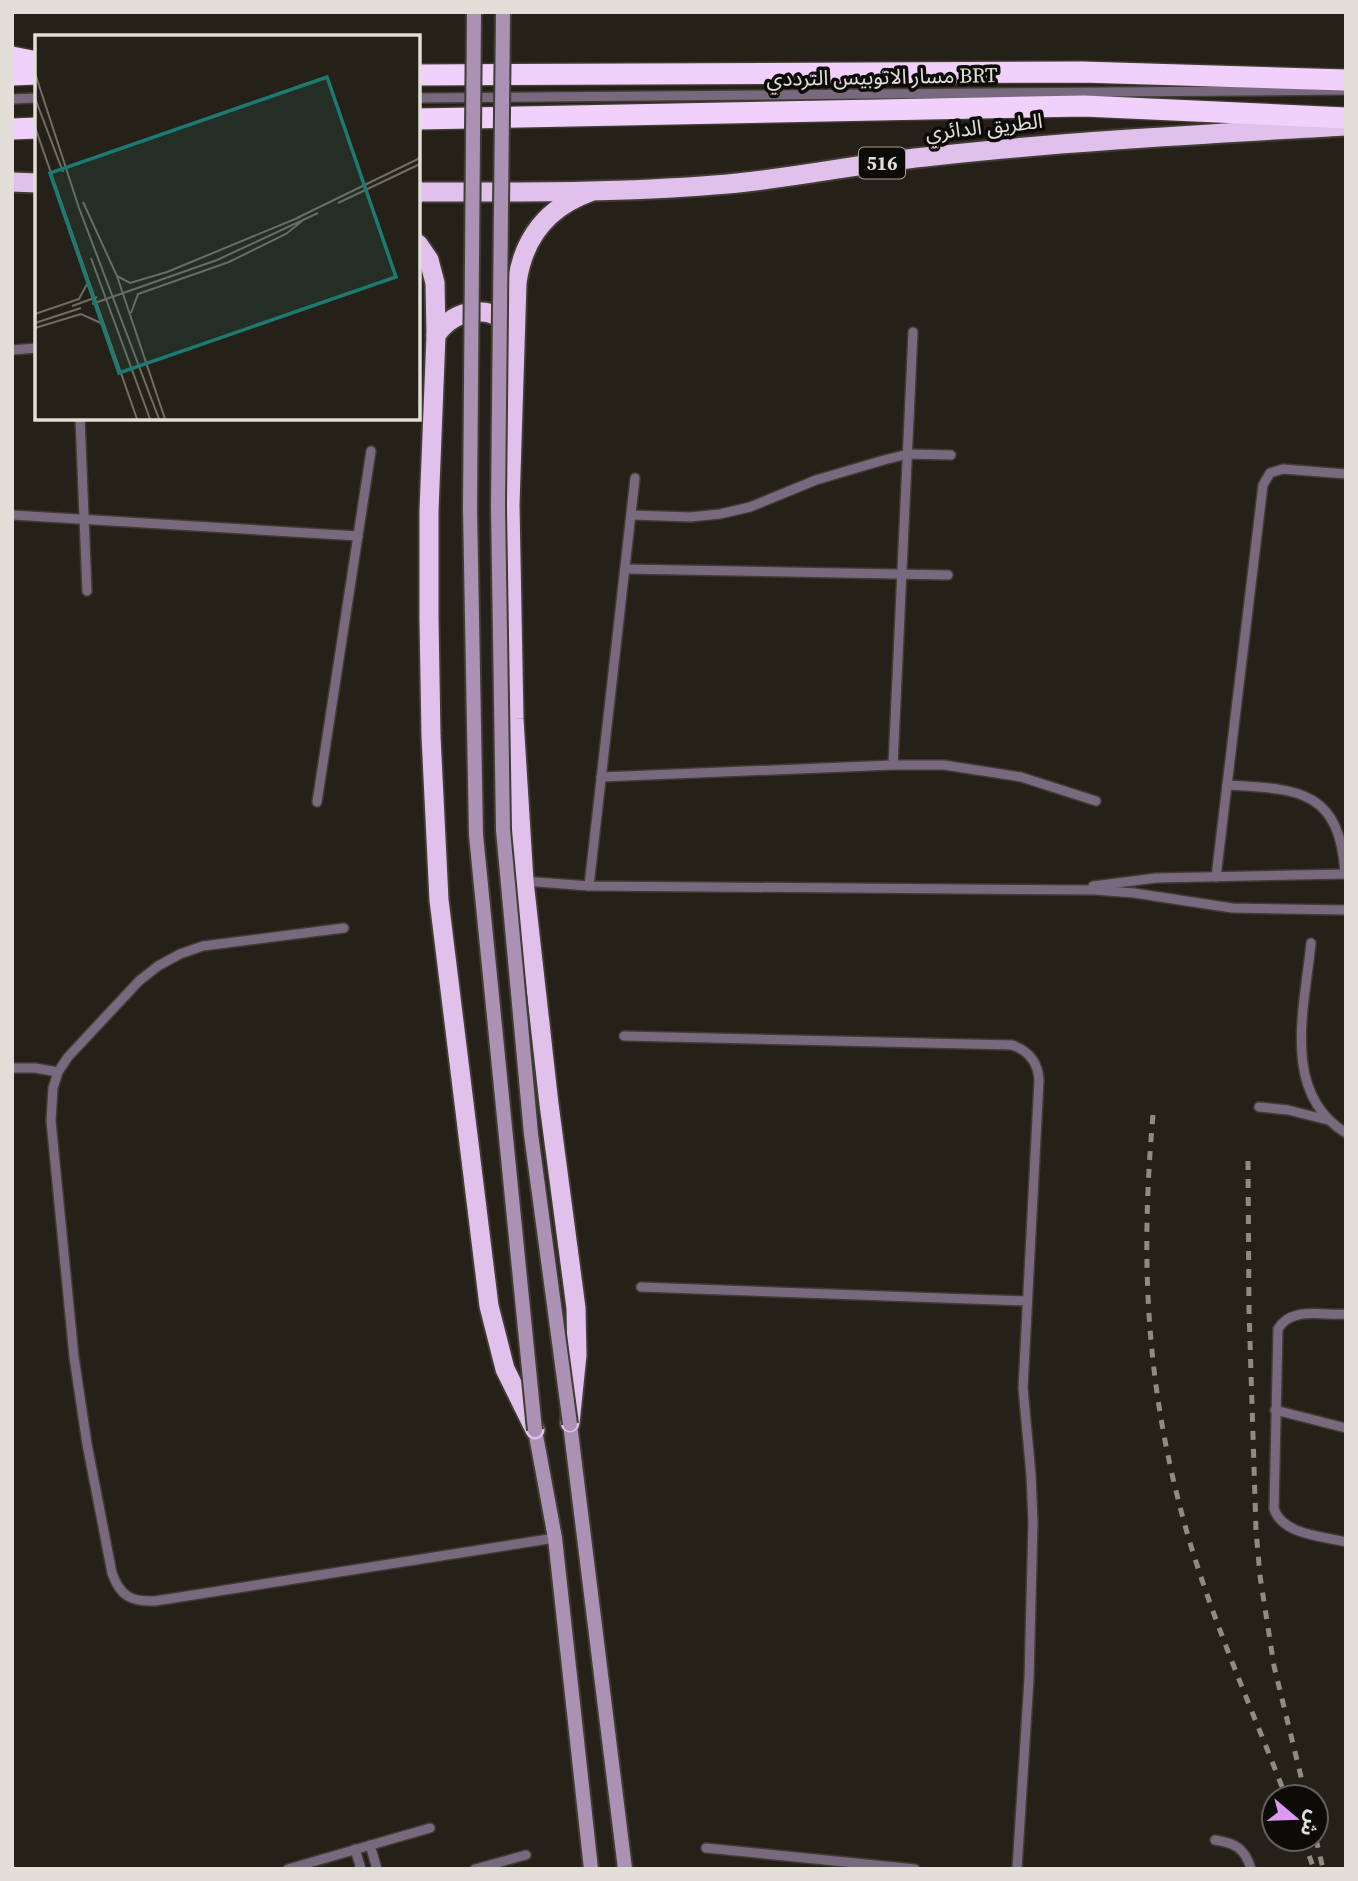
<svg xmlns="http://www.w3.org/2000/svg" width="1358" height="1881" font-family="'Source Serif 4','Noto Sans Arabic',serif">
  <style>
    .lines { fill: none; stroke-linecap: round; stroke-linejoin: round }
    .service-casing { stroke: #403b33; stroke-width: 12 }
    .secondary-casing { stroke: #403b33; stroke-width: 18 }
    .trunk-casing { stroke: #403b33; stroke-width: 23 }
    .motorway-casing { stroke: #403b33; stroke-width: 24 }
    .service { stroke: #79697e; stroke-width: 9 }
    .secondary { stroke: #ab91b3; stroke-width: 14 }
    .trunk { stroke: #e2c0ec; stroke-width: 19 }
    .motorway { stroke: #f1d0fb; stroke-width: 21 }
    .rail { stroke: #8f8a83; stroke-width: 5; stroke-dasharray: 9 9; stroke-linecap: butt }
    .secondary-bridge-casing { stroke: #403b33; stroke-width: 18; stroke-linecap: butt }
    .secondary-bridge { stroke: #ab91b3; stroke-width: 14 }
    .labels { text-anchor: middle; stroke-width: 7; stroke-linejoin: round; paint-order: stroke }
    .shield { fill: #0d0b07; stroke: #a29f99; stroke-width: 2 }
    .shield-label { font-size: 19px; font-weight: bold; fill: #e2ded8 }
    .street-label { font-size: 21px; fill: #e2ded8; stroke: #0d0b07 }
    .inset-road { fill: none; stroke: #716d65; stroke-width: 2 }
    .view { fill: #1a7b73; fill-opacity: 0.15; stroke: #1a7b73; stroke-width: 3.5 }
    .inset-edge { fill: none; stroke: #e2ded8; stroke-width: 3.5 }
  </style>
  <rect width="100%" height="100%" fill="#262118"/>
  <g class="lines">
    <g class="service-casing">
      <g id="service">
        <polyline points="418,98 1346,90"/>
        <polyline points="12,99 37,98"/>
        <polyline points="12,350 37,348"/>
        <polyline points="80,418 87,591"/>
        <polyline points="12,515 358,536"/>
        <polyline points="631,515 690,517 720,514 750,507 816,480 884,460 908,454 951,455"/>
        <polyline points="625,569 948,575"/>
        <polyline points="893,765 913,332"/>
        <polyline points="601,777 893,765 944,765 1021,777 1096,801"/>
        <path d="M1227,785C1298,789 1340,789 1345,874"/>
        <polyline points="317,802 371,451"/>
        <polyline points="1216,877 1263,485 1270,473 1283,469 1346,474"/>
        <polyline points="524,881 589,886 1095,890 1134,893 1232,908 1346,910"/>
        <polyline points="589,886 635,478"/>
        <polyline points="1093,886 1156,878 1346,874"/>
        <path d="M344,928L203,946L180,954L158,966L139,981L68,1057L58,1072L53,1088L51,1121L74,1357L87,1444L112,1573C120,1596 131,1602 155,1601L555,1538"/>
        <path d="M1311,943C1305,1006 1280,1093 1346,1133"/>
        <path d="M624,1036L1012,1045C1029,1051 1038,1062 1039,1080L1023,1388L1031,1475L1033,1522L1029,1679L1017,1869"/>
        <polyline points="12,1068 35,1068 58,1072"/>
        <polyline points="1259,1107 1288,1110 1328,1120"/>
        <polyline points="641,1287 1027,1301"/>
        <path d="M1346,1314C1323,1316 1291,1306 1278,1329L1274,1509C1283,1535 1322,1536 1346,1542"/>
        <polyline points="1275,1410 1346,1428"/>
        <path d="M1215,1840C1235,1843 1245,1848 1251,1869"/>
        <polyline points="370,1845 377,1869"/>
        <polyline points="706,1848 915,1869"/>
        <polyline points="355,1849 361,1869"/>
        <polyline points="288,1869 430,1828"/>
        <polyline points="475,1869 526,1855"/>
      </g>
    </g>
    <g class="secondary-casing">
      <g id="secondary">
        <polyline points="570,1424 625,1869"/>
        <polyline points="535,1430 555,1538 591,1869"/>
      </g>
    </g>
    <g class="trunk-casing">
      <g id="trunk">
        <polyline points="12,182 37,183"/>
        <path d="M418,192C517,192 615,193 714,185C788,180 860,163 934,156C1070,141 1208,134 1345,126"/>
        <polyline points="418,244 429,260 435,283 436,335 429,511 429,619 431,736 439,900 489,1306 505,1369 535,1430"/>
        <path d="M436,335C456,307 490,304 515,328"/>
        <path d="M570,1423L577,1355L576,1308L549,1104L524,881L514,719L510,505L517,283C523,238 548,207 590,192"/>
      </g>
    </g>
    <g class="motorway-casing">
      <g id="motorway">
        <polyline points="12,57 37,62"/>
        <polyline points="12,75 37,74"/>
        <polyline points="418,75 1082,72 1346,80"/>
        <polyline points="418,119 1084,106 1346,118"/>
        <polyline points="12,129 37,128"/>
      </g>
    </g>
    <use href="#service" class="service"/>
    <use href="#secondary" class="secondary"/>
    <use href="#trunk" class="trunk"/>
    <use href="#motorway" class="motorway"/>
    <g class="rail">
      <path d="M1153,1115C1140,1261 1146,1387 1186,1529C1212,1620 1252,1709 1286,1797"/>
      <polyline points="1248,1161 1249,1310 1256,1530 1260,1576 1274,1666 1306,1797"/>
      <polyline points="1303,1839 1314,1869"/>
      <polyline points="1316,1839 1323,1869"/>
    </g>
    <g class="secondary-bridge-casing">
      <g id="secondary-bridge">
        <polyline points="474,12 470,508 476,835 535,1430"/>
        <polyline points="503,12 498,506 503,830 531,1134 570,1424"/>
      </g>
    </g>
    <use href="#secondary-bridge" class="secondary-bridge"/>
  </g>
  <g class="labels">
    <rect class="shield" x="859" y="147.5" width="46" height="31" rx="5"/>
    <g class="shield-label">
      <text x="882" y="170">516</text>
    </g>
    <g class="street-label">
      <text transform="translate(882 77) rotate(-1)" y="7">مسار الاتوبيس الترددي BRT</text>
      <text transform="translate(984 127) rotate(-6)" y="7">الطريق الدائري</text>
    </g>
  </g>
  <g transform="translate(35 35)">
    <rect width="385" height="385" fill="#262118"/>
    <path class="inset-road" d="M0,38L44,173L124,384M0,63L28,137M0,92L102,384M48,167L82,241L130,384M303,168L385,129M262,183L385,123M56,223L115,384M82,241L95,248L132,237L265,182M57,269L182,225L283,178M37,271L62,262M96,278L103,259L194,227L251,199L267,186M0,279L44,264L52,249M0,288L46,273M0,293L46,279L66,288"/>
    <path class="view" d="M292,42L361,242L84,338L15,138Z"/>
    <rect width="385" height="385" class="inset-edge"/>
  </g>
  <rect width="1358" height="1881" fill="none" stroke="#e2ded8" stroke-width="28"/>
  <g transform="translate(1295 1818) rotate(109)"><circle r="33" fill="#0d0b07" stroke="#625f5b" stroke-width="2"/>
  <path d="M0-5L12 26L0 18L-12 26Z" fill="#de98f2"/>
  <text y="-10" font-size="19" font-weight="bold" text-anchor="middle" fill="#e2ded8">ش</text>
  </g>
</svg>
